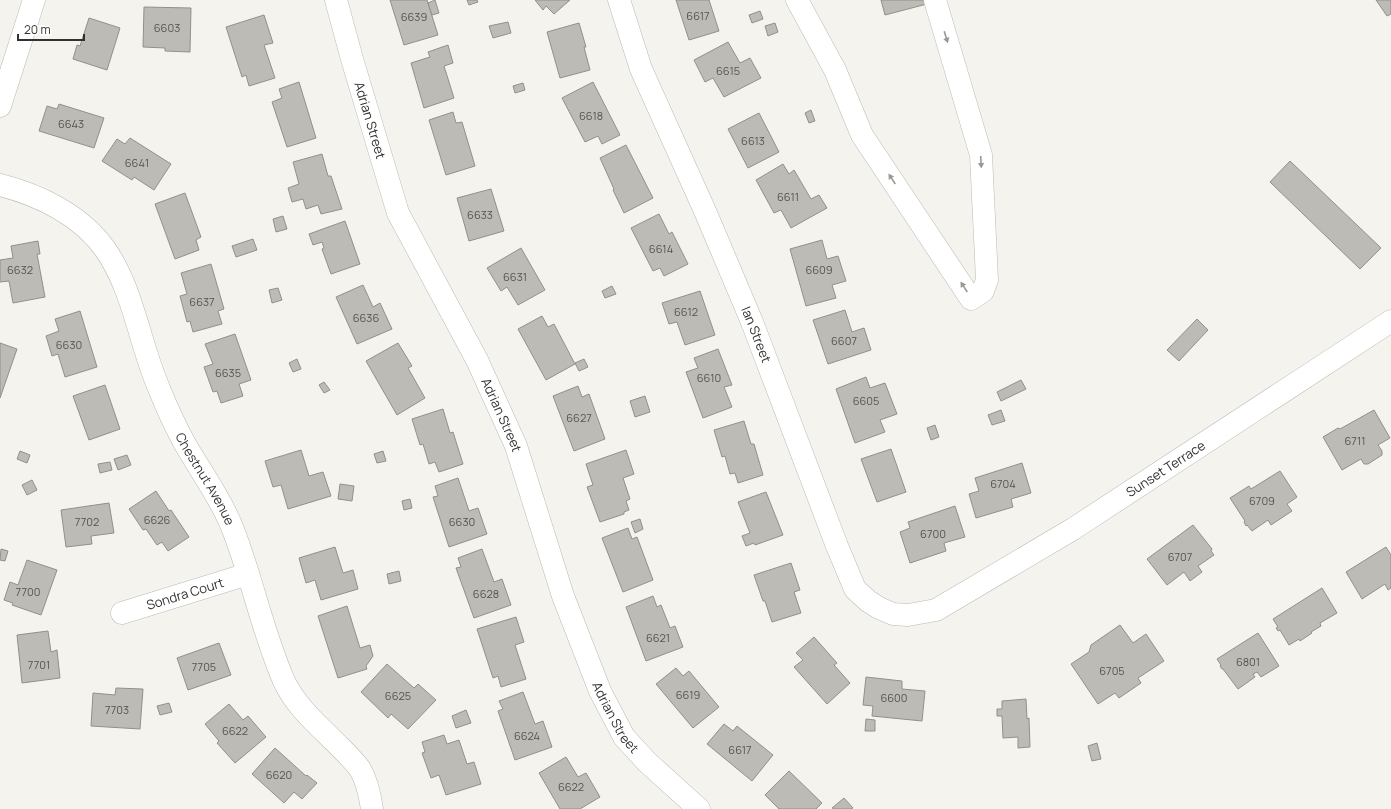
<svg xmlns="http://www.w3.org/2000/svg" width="1391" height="809" font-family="Manrope,sans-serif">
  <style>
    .building { fill: #bcbbb6; stroke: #91908b }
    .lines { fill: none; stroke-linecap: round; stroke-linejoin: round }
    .minor-casing { stroke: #bbbab5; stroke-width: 23 }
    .minor { stroke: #fff; stroke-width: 22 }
    .oneway { fill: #989897 }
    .labels { text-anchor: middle; stroke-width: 3.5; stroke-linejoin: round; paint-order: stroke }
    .number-label { font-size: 11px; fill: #545451 }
    .street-label { font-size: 13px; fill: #32312f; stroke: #fff }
  </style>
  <rect width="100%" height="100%" fill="#f4f3ed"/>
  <g class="building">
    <polygon points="390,0 427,0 438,35 404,45"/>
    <polygon points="435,0 439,13 432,15 428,3"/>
    <polygon points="467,0 477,0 478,2 469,5"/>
    <polygon points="535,0 570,0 554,14 546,6 543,10"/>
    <polygon points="676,0 709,0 719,31 689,40"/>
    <polygon points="881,0 925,0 927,4 885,15"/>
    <polygon points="1376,0 1391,0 1391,14 1387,16"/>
    <polygon points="144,7 191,8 190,52 165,51 165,48 143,47"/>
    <polygon points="760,11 763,19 752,23 749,15"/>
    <polygon points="264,15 273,43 264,45 275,78 249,86 246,75 242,77 226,27"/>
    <polygon points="89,18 120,28 107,70 73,59 77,45 80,46"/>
    <polygon points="508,22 511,33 493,38 489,26"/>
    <polygon points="579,23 586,47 584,47 590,70 560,78 547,32"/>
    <polygon points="775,23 778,32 768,36 765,26"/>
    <polygon points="728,42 740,63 750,58 761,78 724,97 713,78 705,82 694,60"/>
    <polygon points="448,45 453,63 444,66 454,98 424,108 411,63 430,57 428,52"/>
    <polygon points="299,82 316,138 287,147 272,102 282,98 279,89"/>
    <polygon points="593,82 620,135 602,144 598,136 585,142 562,98"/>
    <polygon points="523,83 525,90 515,93 513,86"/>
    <polygon points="59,104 104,118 94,148 39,131 47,106 57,109"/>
    <polygon points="811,110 815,121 809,123 805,113"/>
    <polygon points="453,112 456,123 462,122 475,166 446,175 429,120"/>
    <polygon points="759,113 779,152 748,168 728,129"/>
    <polygon points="130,138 171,164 154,190 134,177 132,180 102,161 117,139 125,144"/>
    <polygon points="626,145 653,198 624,213 613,190 614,189 600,158"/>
    <polygon points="322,154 328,176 331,176 342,209 321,214 318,205 306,209 303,199 292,202 288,188 299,184 293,162"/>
    <polygon points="1290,161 1381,248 1360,269 1270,182"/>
    <polygon points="783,164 789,174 794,170 811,199 819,195 827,208 791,228 781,210 774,213 756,180"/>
    <polygon points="491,189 504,231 469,241 457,198"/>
    <polygon points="185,193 201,237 196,240 199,250 175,259 155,204"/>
    <polygon points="659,214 669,234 672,232 688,264 664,276 660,268 653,271 631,228"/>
    <polygon points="283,216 287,229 276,232 273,219"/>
    <polygon points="345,221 360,264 331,274 322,249 324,248 322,242 313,245 309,234"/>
    <polygon points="253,239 257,250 236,257 232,246"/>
    <polygon points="822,240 827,259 838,256 846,281 832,285 836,298 806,306 790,249"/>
    <polygon points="38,241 40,254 37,254 45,297 13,303 9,281 0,282 0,260 13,258 11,246"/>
    <polygon points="521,248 545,290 518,305 507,287 501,291 487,268"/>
    <polygon points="211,264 224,309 218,311 222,324 193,332 190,321 187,322 180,296 187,294 181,273"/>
    <polygon points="363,285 373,307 380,303 392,329 357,344 336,297"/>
    <polygon points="612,286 616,294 605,298 602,291"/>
    <polygon points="278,288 282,300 272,303 269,290"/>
    <polygon points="700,291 715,335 685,345 677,322 669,324 662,303"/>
    <polygon points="845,310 852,332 864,328 871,350 828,364 813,320"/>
    <polygon points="80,311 97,367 65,377 58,354 52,356 46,336 59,331 55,319"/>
    <polygon points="542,316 548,327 554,324 575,364 546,380 518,329"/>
    <polygon points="1197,319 1208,330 1179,361 1167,350"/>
    <polygon points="235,334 251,380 239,384 243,396 221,403 217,391 213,392 204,367 213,364 205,344"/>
    <polygon points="0,343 17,349 0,398"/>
    <polygon points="398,343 412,366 408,368 425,398 397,415 366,361"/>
    <polygon points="718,349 732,385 724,387 732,407 703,418 686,372 698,368 694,358"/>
    <polygon points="297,359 301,369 293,372 289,363"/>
    <polygon points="584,359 588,367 579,371 575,363"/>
    <polygon points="866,377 870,388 885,383 897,414 880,420 885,432 855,443 836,389"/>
    <polygon points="1021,380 1026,389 1001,401 997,392"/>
    <polygon points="324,382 330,390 324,393 319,385"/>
    <polygon points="105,385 120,429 89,440 73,396"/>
    <polygon points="578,386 582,397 589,394 605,439 574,451 553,396"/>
    <polygon points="645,396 650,412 635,417 630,401"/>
    <polygon points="443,409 450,433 453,432 463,464 439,472 435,462 429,464 423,444 420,445 412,419"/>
    <polygon points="1001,410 1005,421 992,425 988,415"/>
    <polygon points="1374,410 1390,438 1378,445 1382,451 1382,455 1368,464 1364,464 1361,459 1342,470 1323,437 1338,428 1340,429"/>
    <polygon points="744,421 751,444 754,444 763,475 738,483 735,473 730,474 725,456 722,457 714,430"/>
    <polygon points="935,425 939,437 931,440 927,428"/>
    <polygon points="891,449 906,492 877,502 861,459"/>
    <polygon points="301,450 309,476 323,472 331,496 288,509 281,485 273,487 265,461"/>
    <polygon points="626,450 634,474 623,478 630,499 626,501 629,510 624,512 624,514 600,522 587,487 593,485 586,464"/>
    <polygon points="20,451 30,455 27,463 17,459"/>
    <polygon points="383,451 386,461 377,463 374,454"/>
    <polygon points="127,455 131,465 118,470 114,459"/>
    <polygon points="110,462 112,470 100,473 98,464"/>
    <polygon points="1022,463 1031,493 1011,499 1013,507 976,518 969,494 979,491 975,478"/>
    <polygon points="1280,471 1297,497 1287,504 1292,511 1271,525 1268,520 1252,531 1247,525 1246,526 1244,522 1245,521 1230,498 1249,486 1251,489"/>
    <polygon points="458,478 469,511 478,508 487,534 449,547 433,497 438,496 435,486"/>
    <polygon points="32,480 37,490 27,495 22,485"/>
    <polygon points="340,484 354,486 352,501 338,499"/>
    <polygon points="156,491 169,511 171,510 189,537 168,551 162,542 157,545 146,529 143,530 129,509"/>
    <polygon points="766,492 783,535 755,545 754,543 746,546 742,536 750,533 738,502"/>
    <polygon points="410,499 412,508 404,510 402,501"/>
    <polygon points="109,503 114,533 91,536 92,544 66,547 61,510"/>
    <polygon points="955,506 965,537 944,543 946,551 910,563 900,532 910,528 908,522"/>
    <polygon points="640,519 643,529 635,533 631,522"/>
    <polygon points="1193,525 1212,549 1211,551 1214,555 1198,566 1202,572 1190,581 1184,572 1167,585 1147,559"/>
    <polygon points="628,528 632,539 637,537 653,580 623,592 602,538"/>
    <polygon points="335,547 343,573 353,570 358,589 321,600 315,580 306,583 299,558"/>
    <polygon points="1386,547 1391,555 1391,588 1388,590 1385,584 1362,599 1346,572"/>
    <polygon points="1,549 8,551 5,561 0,560"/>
    <polygon points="482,549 494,582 502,579 511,605 474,618 456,568 461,567 458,558"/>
    <polygon points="27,560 57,570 41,615 12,605 13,603 4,600 10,582 18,585"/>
    <polygon points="791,563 800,590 794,592 801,613 772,622 765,601 763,601 754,575"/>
    <polygon points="399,571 401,581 389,584 387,574"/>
    <polygon points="1322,588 1337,613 1320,623 1321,626 1311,632 1312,633 1300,641 1299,639 1289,645 1280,630 1278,631 1276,628 1278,627 1273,619"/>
    <polygon points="653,596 657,607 661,605 670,628 675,626 683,647 646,661 626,607"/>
    <polygon points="347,606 360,648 370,645 373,656 366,666 367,669 338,678 318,616"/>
    <polygon points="516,617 524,642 515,645 526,679 501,687 498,676 493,678 477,629"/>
    <polygon points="1120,625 1133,643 1146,634 1164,661 1138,678 1141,683 1119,698 1115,693 1098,704 1071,664 1089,652 1091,645"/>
    <polygon points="48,631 51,652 57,650 60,678 22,683 17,635"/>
    <polygon points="1258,633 1279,666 1261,677 1257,672 1253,674 1255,677 1238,689 1223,669 1222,669 1220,666 1221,665 1217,659"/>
    <polygon points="814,637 837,663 834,665 850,683 827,704 794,667 803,660 796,653"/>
    <polygon points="219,643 231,675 188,690 177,658"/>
    <polygon points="387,664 414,688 418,684 436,700 408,729 391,714 388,718 361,692"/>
    <polygon points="676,668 683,676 689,671 719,707 693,728 656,684"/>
    <polygon points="866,677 902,681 902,689 925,691 922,721 872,716 873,706 863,705"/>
    <polygon points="116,688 143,689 140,729 91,726 93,693 115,695"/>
    <polygon points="523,692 535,724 543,721 552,747 515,760 498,711 503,709 499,701"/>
    <polygon points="1026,699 1027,719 1029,718 1030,747 1018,748 1018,737 1003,738 1002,716 997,716 997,709 1002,709 1002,701"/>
    <polygon points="169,703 172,712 160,715 157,706"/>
    <polygon points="229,704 243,720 248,716 266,737 235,763 217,743 219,741 205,724"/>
    <polygon points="466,710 471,723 456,728 452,716"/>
    <polygon points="866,719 875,720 875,731 865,731"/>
    <polygon points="724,724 733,731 737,726 773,755 752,781 707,744"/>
    <polygon points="444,735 447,744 459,740 467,764 474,762 481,784 446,795 439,775 431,778 422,753 425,752 422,742"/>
    <polygon points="1097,743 1101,759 1092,761 1088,746"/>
    <polygon points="275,748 306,776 307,775 317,783 302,799 294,792 284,803 252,774"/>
    <polygon points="566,757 578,777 586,773 600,797 580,809 560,809 539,773"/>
    <polygon points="789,771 822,803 816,809 779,809 765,795"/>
    <polygon points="844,798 853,808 851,809 834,809 832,808"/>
  </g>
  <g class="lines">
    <g class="minor-casing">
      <g id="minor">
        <path id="s1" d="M336,0L352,59L398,213L477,360L516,446L563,596L600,691L624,737L647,762L699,809"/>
        <path id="s2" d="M619,0L641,69L705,211L752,322L837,546L855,589L868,601L879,608L893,614L908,615L936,610L1073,529L1391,321"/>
        <polyline points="797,0 835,70 862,135 971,299 983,291 987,280 981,155 935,0"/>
        <polyline points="0,106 34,0"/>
        <path id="s3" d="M0,185C39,195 81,215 105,249C133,289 139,341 158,386C166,406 175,426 185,444C201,472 220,497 232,527C252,577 262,631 284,681C296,707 319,726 340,747C347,754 354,761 360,769C367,781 370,795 372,809"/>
        <path id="s4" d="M122,613L248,574"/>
      </g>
    </g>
    <use href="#minor" class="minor"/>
  </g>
  <defs><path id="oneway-solid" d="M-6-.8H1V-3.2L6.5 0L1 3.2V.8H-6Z"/></defs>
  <g class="oneway">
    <use href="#oneway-solid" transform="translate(946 37) rotate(73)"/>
    <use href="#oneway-solid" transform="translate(981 162) rotate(87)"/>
    <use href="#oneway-solid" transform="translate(892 179) rotate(-123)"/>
    <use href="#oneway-solid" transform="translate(964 287) rotate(-123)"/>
  </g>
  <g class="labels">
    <g class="number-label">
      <text x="698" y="20">6617</text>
      <text x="414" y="21">6639</text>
      <text x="167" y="32">6603</text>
      <text x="728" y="75">6615</text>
      <text x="591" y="120">6618</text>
      <text x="71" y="128">6643</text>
      <text x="753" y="145">6613</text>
      <text x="137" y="167">6641</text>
      <text x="788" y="201">6611</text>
      <text x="480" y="219">6633</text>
      <text x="661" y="253">6614</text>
      <text x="20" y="274">6632</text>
      <text x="819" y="274">6609</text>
      <text x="515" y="281">6631</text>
      <text x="202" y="306">6637</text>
      <text x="686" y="316">6612</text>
      <text x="366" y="322">6636</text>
      <text x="844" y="345">6607</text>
      <text x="69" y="349">6630</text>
      <text x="228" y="377">6635</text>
      <text x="709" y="382">6610</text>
      <text x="866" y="405">6605</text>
      <text x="579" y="422">6627</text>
      <text x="1355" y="445">6711</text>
      <text x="1003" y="488">6704</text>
      <text x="1262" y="505">6709</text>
      <text x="157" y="524">6626</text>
      <text x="87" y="526">7702</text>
      <text x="462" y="526">6630</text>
      <text x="933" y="538">6700</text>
      <text x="1180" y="561">6707</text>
      <text x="28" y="596">7700</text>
      <text x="486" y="598">6628</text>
      <text x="658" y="642">6621</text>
      <text x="1248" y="666">6801</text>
      <text x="39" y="669">7701</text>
      <text x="204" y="671">7705</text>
      <text x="1112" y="675">6705</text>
      <text x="688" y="699">6619</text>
      <text x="398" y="700">6625</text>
      <text x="894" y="702">6600</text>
      <text x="117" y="714">7703</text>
      <text x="235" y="735">6622</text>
      <text x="527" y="740">6624</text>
      <text x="740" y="754">6617</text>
      <text x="279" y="779">6620</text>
      <text x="571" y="791">6622</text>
    </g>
    <g class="street-label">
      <text dy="5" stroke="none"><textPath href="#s1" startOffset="125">Adrian Street</textPath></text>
      <text dy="5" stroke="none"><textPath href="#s2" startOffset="362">Ian Street</textPath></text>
      <text dy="5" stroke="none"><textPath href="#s1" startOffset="449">Adrian Street</textPath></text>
      <text dy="5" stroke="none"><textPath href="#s2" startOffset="994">Sunset Terrace</textPath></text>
      <text dy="5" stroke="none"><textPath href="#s3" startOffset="377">Chestnut Avenue</textPath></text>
      <text dy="5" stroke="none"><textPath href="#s4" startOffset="66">Sondra Court</textPath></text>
      <text dy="5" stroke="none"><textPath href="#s1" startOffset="773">Adrian Street</textPath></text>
    </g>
  </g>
  <path d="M18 34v6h66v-6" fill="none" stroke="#32312f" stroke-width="2"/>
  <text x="24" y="34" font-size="12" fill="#32312f" stroke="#ffffff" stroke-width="3" paint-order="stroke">20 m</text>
</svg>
